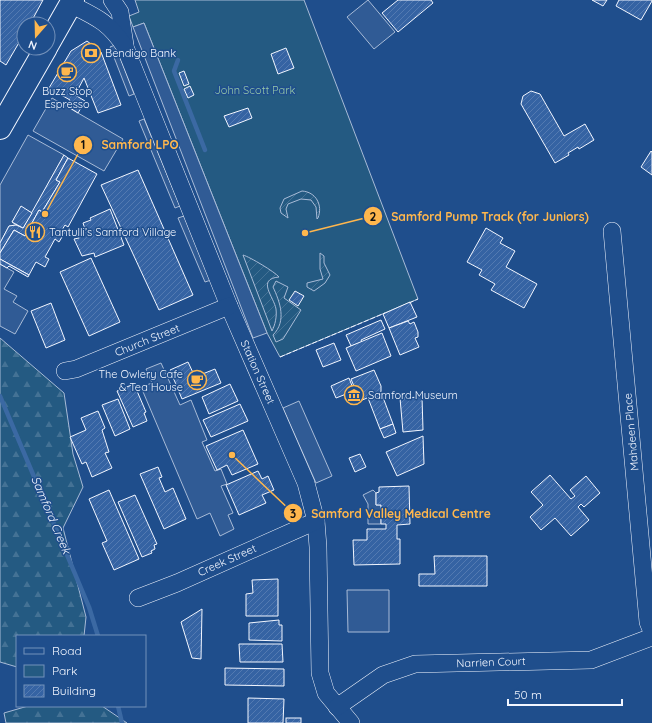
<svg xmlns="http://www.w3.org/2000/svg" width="652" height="723" font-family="Quicksand,sans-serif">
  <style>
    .green { fill: #245a82; stroke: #a8bbd7 }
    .forest { fill: url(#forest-firs); stroke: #a8bbd7 }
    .garden { fill: url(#garden-furrows); stroke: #a8bbd7 }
    .parking { fill: #305b95; stroke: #a8bbd7 }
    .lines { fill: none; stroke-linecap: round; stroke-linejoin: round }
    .stream { stroke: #3b69a3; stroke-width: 4.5 }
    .building { fill: url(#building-hatch); stroke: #f2f6ff }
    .minor-casing { stroke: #f2f6ff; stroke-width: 18 }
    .major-casing { stroke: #f2f6ff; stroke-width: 24 }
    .minor { stroke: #1f4e8c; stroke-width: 17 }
    .major { stroke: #1f4e8c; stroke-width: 22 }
    .fence { stroke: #f2f6ff; stroke-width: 1; stroke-dasharray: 5 2; stroke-linecap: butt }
    .labels { text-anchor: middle; stroke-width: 3; stroke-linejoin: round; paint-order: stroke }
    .poi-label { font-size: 11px; fill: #f2f6ff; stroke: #1f4e8c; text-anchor: start }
    .park-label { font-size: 11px; fill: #97c8a6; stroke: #1f4e8c }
    .street-label { font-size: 11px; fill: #f2f6ff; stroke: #1f4e8c }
    .water-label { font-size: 12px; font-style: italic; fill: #f2f6ff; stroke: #1f4e8c }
    .leader { fill: none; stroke: #ffb74d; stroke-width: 1.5 }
    .callout-dot { fill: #ffb74d; stroke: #1f4e8c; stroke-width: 1.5 }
    .mark-label { font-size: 12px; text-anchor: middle; font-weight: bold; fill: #111 }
    .callout-label { font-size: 12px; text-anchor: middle; font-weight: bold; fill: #ffb74d; stroke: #1f4e8c; stroke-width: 3; stroke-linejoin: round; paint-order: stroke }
  </style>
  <defs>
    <pattern id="forest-firs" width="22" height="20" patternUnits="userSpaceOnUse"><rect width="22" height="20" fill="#245a82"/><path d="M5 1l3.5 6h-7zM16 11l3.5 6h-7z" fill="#447295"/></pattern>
    <pattern id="garden-furrows" width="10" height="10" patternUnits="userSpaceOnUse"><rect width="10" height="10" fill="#245a82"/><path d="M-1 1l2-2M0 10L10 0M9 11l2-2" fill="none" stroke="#447295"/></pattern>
    <pattern id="building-hatch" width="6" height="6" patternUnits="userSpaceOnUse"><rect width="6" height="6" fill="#3563a3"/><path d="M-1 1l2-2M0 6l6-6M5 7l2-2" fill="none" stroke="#537ab1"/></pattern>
  </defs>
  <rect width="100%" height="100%" fill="#1f4e8c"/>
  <polygon class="green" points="135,0 304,0 418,299 280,357 267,333 144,23 133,27 129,16 139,12"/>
  <g class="forest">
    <polygon points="0,338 64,393 73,454 83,487 63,528 86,617 84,636 17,636 17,667 0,662"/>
    <polygon points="28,706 102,706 127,723 6,723 4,713"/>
  </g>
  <g class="garden">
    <path d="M302,191C316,192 323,205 318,218L317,219L316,207L311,200L301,199L288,204L286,209L288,218L281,213L280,208L284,199Z"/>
    <polygon points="320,253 324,256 324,263 330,275 325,283 314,291 307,287 307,283 323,279 320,269"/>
    <path d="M243,255C250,257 275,272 279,277C256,279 274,297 276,309C277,317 275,325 272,331Z"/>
    <path d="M276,281L288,287L284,298L301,310L283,339L276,342L273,335C287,321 280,302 273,287Z"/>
  </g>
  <g class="parking">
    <polygon points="368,0 395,32 374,49 347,17"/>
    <polygon points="144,23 267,333 253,338 133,27"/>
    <polygon points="115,45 134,94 129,96 110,47"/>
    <polygon points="52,98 123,139 104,171 33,131"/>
    <polygon points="144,119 180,206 175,208 139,121"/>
    <polygon points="28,135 64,155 32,213 21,207 12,222 16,225 9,226 0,243 0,185"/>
    <polygon points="184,216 211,280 205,282 178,218"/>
    <polygon points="0,264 14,272 4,289 17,296 13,302 28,311 15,334 0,326"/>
    <polygon points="161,363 180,405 191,400 207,440 202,442 215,471 221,469 227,484 221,486 233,513 228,515 234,529 220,536 210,513 197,519 141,387 152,383 146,369"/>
    <polygon points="299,401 332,476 316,483 283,408"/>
    <polygon points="373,490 376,493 376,505 381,505 381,524 368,524 368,504 363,495"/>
    <polygon points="347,590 389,590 389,632 348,632"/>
  </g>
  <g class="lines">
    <g class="stream">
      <polyline points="178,60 174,71 205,150"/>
      <polyline points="0,396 89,607 98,636"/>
      <polyline points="118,706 122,723"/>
    </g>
  </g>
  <g class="building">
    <polygon points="0,0 43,0 30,24 24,24 24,34 6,65 0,61"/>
    <polygon points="398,0 431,0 433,3 398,32 382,13"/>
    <polygon points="592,0 607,0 603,6"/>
    <polygon points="619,0 652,0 652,1 641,20 616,6"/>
    <polygon points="87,41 101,52 121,105 98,113 84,78 75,95 85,101 78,113 67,106 70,100 49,88 71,51"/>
    <polygon points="286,48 294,68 278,74 271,54"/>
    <polygon points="184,71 189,84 184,86 179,73"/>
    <polygon points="190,86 194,95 188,98 184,89"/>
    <polygon points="531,91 540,94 564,136 585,124 594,140 579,149 578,147 568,153 569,155 555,163 521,104 523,96"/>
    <polygon points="248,108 252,118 229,127 224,116"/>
    <polygon points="651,151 652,152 652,175 641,167"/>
    <polygon points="64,155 68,158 56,180 60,182 42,212 39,210 25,236 14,230 0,253 0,243 9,226 16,225 23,228"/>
    <polygon points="68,158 97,174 68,227 65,225 62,230 65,232 59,242 55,239 45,257 49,259 45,267 36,262 29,275 0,259 0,253 14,230 25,236 39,210 42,212 60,182 56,180"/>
    <polygon points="138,170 193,295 159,310 101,185"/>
    <polygon points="21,206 32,213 23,228 12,222"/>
    <polygon points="110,209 124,245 95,257 94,253 82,256 74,239 79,238 77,233 85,229 83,223 91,220 90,218"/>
    <polygon points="486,228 503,238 500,243 515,251 506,267 537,284 524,308 491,290 495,284 479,275 482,270 467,262"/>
    <polygon points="91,258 120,322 89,336 60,272"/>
    <polygon points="0,259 29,275 28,277 9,266 7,268 0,264"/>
    <polygon points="295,291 304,296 298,306 289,300"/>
    <polygon points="410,302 417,317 389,328 383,314"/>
    <polygon points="51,303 65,340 46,348 31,311"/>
    <polygon points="381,320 385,329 361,340 362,342 351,346 346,335"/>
    <polygon points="408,321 410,324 414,322 418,332 418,337 415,338 419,347 400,355 389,328"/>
    <polygon points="382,333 391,356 356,371 346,348"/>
    <polygon points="334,343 341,360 323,367 316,350"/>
    <polygon points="188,362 195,377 215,369 221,383 182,399 170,370"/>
    <polygon points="374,370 381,386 381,392 360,401 351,379"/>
    <polygon points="349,378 354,391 336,398 331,386"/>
    <polygon points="134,384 146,412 144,413 147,421 133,427 117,391"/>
    <polygon points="230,384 238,401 209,414 202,397"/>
    <polygon points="381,392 393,424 380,429 368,398"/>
    <polygon points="422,397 423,430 403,432 400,398"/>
    <polygon points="118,399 130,429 115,436 102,405"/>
    <polygon points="240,404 248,421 211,437 203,420"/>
    <polygon points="98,411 105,428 102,430 109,452 105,453 112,468 92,477 86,462 82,464 70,437 86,430 81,418"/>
    <polygon points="393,424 396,433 384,438 380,429"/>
    <polygon points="243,430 258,464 232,475 227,465 217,470 206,446"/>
    <polygon points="423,436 424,464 397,476 386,452"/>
    <polygon points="360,454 366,467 355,472 349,458"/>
    <polygon points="158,467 162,477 159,478 165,492 173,488 186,519 164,529 140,474"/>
    <polygon points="258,471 262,479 268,476 274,490 262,495 266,503 239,515 226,485"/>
    <polygon points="550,475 571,499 575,496 570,490 586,476 600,493 584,507 581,504 578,507 589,520 571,536 555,518 541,530 530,517 543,505 531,492"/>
    <polygon points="409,486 410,524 397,525 397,539 400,539 400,564 354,565 353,540 367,540 367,529 386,529 386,524 381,524 381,505 376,505 376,493 379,492 379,487"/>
    <polygon points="109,490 139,559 114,570 102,543 107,541 89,499"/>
    <polygon points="135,495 157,544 154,545 155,549 151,551 152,553 142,557 118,502"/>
    <polygon points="434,556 487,556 487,586 419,586 419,574 435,574"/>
    <polygon points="278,579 278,616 246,616 246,594 253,593 252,580"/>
    <polygon points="202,609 201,659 192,658 181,622"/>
    <polygon points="279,620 279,625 282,625 282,641 249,640 249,623"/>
    <polygon points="239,644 282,644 283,662 240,662"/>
    <polygon points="225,668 284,669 284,686 225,685"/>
    <polygon points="248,698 284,699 283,723 248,723"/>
    <rect x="286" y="718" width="15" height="5"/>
  </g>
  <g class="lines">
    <g class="minor-casing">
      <g id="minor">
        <polyline points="112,0 120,12 125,45"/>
        <path d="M70,4C96,17 109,22 125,47L229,306L306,483L316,521L318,547L320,673L326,693L351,723"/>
        <polyline points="612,231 648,622 652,632"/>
        <polyline points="65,371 76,369 229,306"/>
        <polyline points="138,598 177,583 316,521"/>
        <polyline points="337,707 383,675 415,664 591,660 652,637"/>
      </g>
    </g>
    <g class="major-casing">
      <g id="major">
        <polyline points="48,44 73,0"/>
        <polyline points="0,128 46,48"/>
      </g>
    </g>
    <use href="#minor" class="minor"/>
    <use href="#major" class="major"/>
    <g class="fence">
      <polyline points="409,303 418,299"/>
      <polyline points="280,357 385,313"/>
    </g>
  </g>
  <defs>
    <g id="bank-ring" transform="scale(1)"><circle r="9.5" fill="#1f4e8c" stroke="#ffb74d" stroke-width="1.5"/><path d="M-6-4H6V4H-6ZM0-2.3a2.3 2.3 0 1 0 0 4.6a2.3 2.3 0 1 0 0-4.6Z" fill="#ffb74d"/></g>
    <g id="cafe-ring" transform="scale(1)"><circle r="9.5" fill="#1f4e8c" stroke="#ffb74d" stroke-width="1.5"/><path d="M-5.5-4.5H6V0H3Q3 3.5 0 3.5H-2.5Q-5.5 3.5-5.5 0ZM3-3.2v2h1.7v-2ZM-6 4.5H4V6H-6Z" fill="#ffb74d"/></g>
    <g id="restaurant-ring" transform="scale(1)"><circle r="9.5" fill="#1f4e8c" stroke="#ffb74d" stroke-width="1.5"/><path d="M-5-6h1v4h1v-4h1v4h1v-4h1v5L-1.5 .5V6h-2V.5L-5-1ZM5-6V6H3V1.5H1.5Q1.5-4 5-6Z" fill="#ffb74d"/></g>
    <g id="museum-ring" transform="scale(1)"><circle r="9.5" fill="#1f4e8c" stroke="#ffb74d" stroke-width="1.5"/><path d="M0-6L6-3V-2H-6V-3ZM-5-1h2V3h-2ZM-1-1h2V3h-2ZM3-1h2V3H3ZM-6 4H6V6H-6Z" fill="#ffb74d"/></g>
  </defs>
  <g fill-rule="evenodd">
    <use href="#bank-ring" x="91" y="53"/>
    <use href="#cafe-ring" x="67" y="72"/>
    <use href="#restaurant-ring" x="35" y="232"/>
    <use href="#cafe-ring" x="197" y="380"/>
    <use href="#museum-ring" x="354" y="395"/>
  </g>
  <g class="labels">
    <g class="poi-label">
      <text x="105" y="57">Bendigo Bank</text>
      <text x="67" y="95" text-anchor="middle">Buzz Stop<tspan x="67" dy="13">Espresso</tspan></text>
      <text x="49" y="236">Tantulli’s Samford Village</text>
      <text x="183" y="378" text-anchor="end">The Owlery Cafe<tspan x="183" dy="13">&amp; Tea House</tspan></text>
      <text x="368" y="399">Samford Museum</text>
    </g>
    <g class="park-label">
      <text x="255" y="94">John Scott Park</text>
    </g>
    <g class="street-label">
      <text transform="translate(147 340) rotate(-22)" y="4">Church Street</text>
      <text transform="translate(258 372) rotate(66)" y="4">Station Street</text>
      <text transform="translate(631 432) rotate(-95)" y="4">Mahdeen Place</text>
      <text transform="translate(227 560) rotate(-24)" y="4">Creek Street</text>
      <text transform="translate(491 662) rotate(-2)" y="4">Narrien Court</text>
    </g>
    <g class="water-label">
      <text transform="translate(51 515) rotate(67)" y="4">Samford Creek</text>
    </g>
  </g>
  <path class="leader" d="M45 214L83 145M305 233L373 216M232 455L293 513"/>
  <g class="callout-dot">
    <circle cx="45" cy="214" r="4"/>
    <circle cx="305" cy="233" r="4"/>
    <circle cx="232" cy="455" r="4"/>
    <circle cx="83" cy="145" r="10"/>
    <circle cx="373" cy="216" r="10"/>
    <circle cx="293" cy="513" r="10"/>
  </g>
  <g class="mark-label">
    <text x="83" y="149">1</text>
    <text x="373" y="221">2</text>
    <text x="293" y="518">3</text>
  </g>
  <g class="callout-label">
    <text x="140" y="149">Samford LPO</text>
    <text x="490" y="221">Samford Pump Track (for Juniors)</text>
    <text x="401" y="518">Samford Valley Medical Centre</text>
  </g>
  <rect x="16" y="635" width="130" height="72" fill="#1f4e8c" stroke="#7391ba"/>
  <rect x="24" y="648" width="20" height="6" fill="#1f4e8c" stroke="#7391ba"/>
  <text x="52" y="655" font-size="12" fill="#f2f6ff">Road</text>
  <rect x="24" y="665" width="20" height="12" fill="#245a82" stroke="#7391ba"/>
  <text x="52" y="675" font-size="12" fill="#f2f6ff">Park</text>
  <rect x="24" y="685" width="20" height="12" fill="url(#building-hatch)" stroke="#7391ba"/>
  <text x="52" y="695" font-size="12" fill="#f2f6ff">Building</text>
  <g transform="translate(36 36) rotate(200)"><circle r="19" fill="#1f4e8c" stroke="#7391ba"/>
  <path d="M0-3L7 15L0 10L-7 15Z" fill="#ffb74d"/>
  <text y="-6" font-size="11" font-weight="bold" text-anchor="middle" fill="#f2f6ff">N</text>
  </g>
  <path d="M508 699v6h114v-6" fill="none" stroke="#f2f6ff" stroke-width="2"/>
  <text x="514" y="699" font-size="12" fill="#f2f6ff" stroke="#1f4e8c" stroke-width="3" paint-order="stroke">50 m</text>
</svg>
